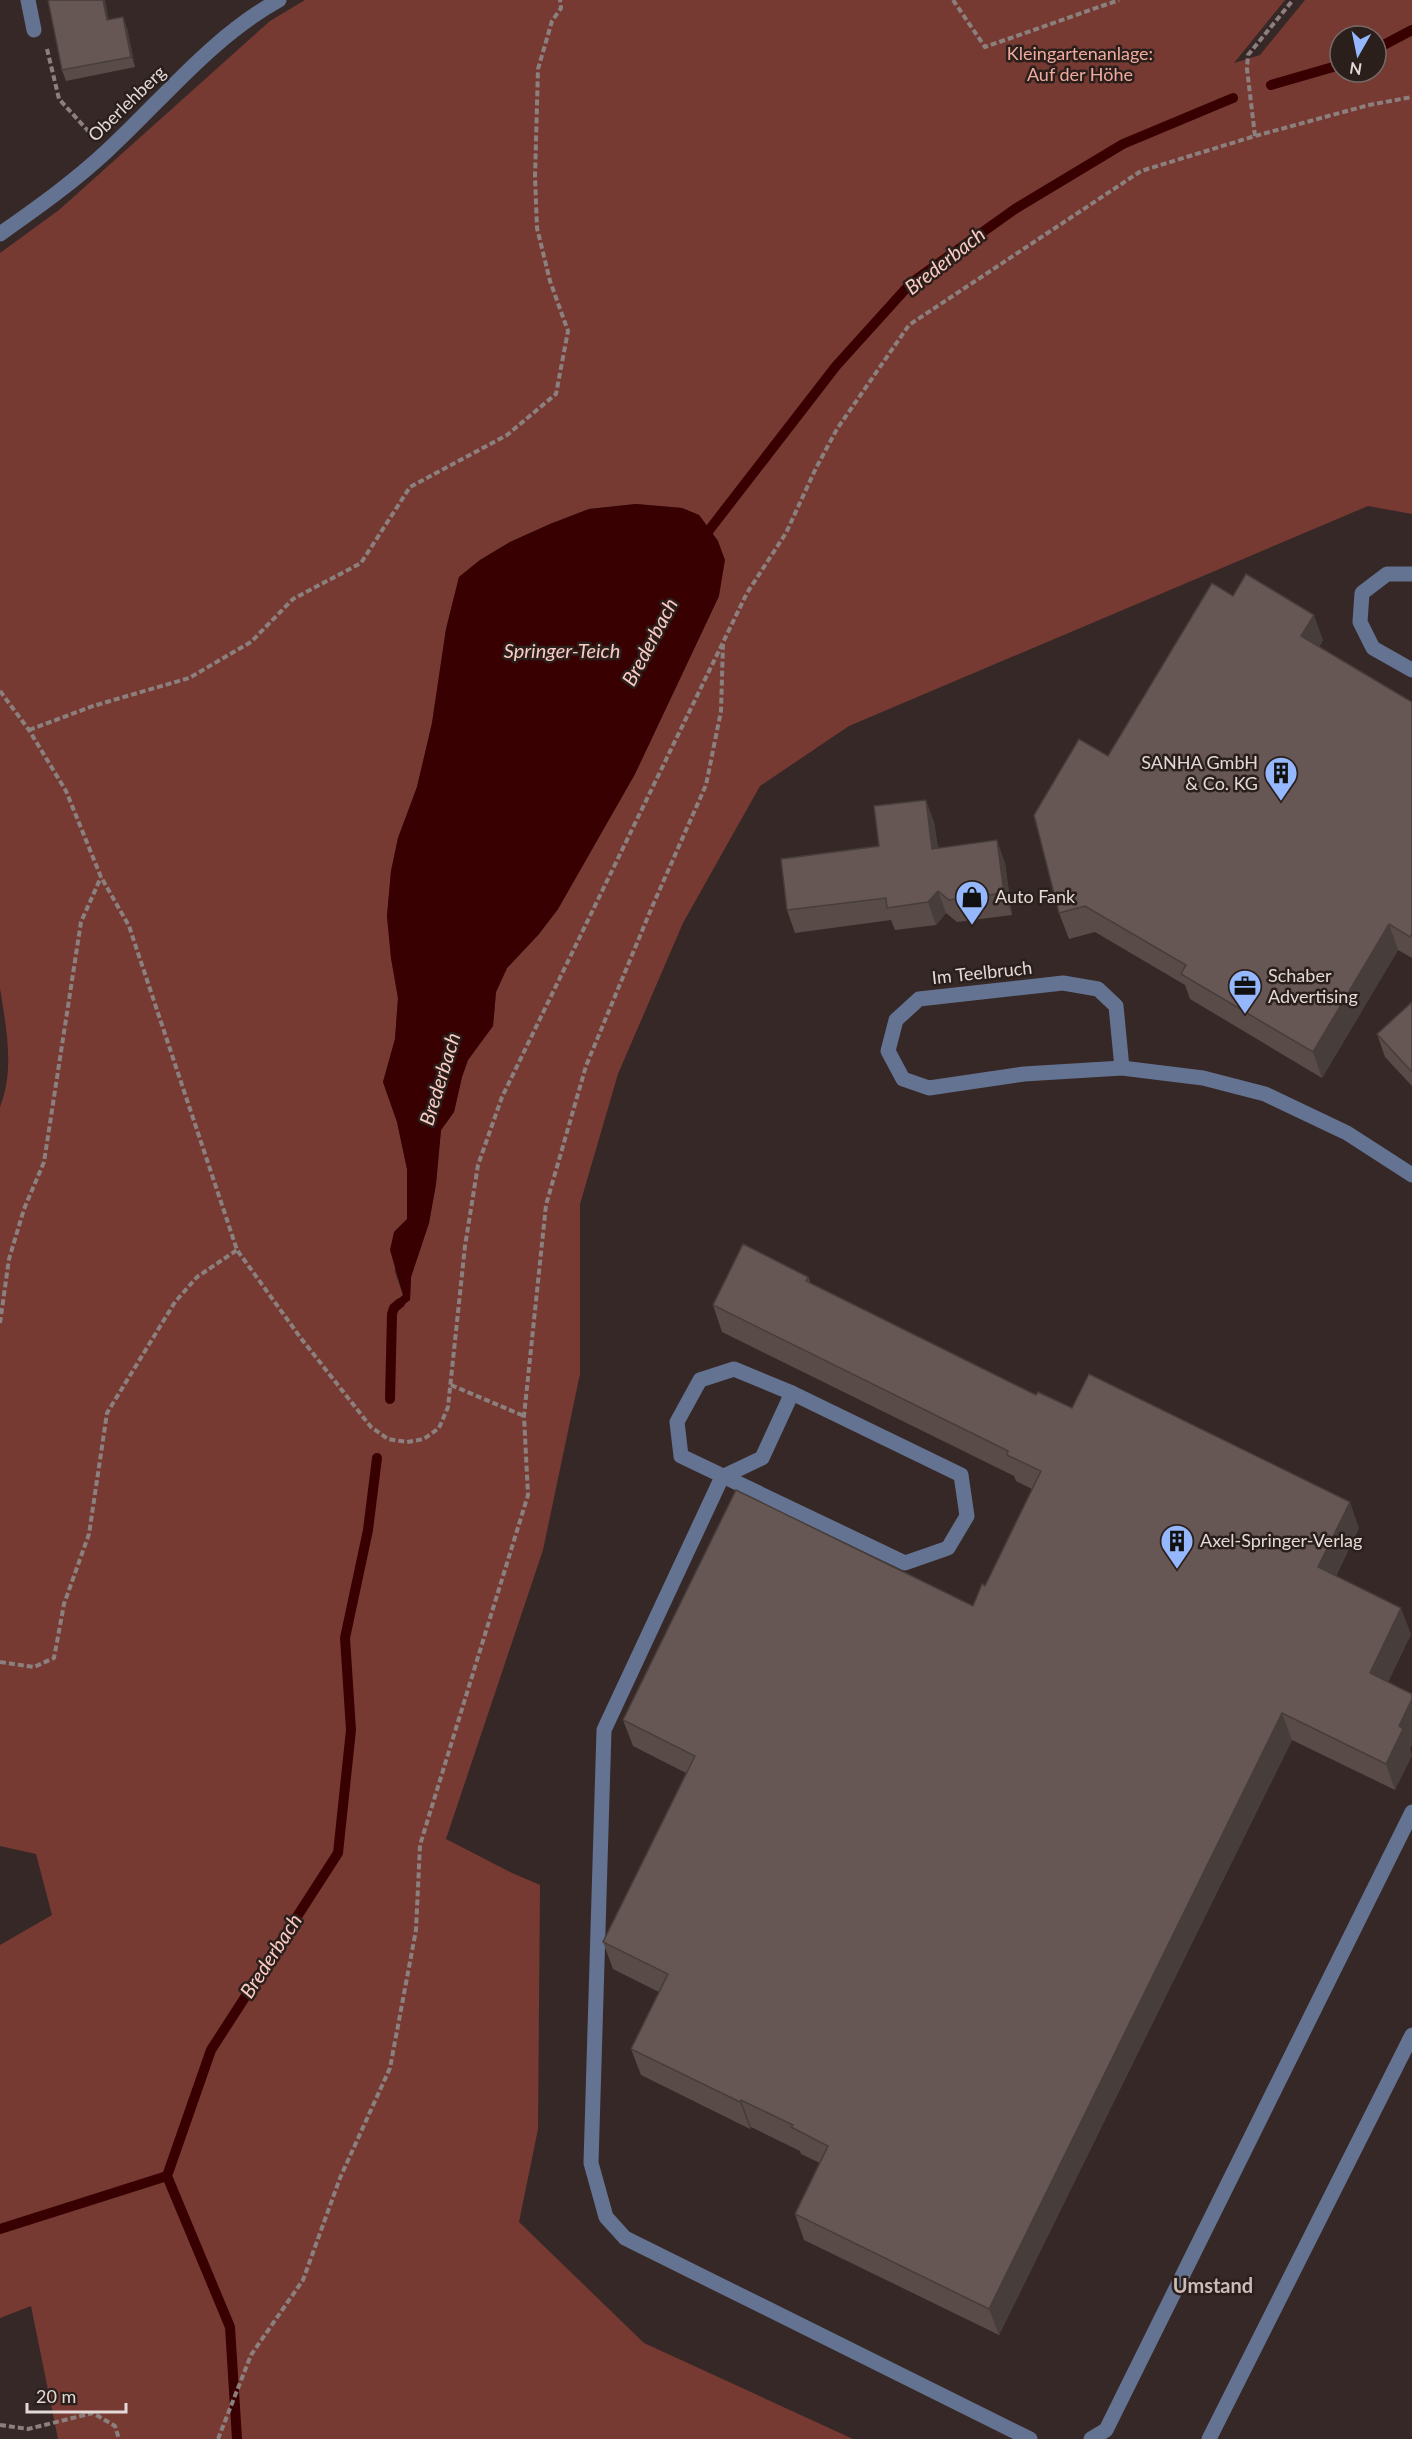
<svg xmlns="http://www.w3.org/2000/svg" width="1412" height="2439" font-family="Lato,sans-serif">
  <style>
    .green { fill: #763a32; fill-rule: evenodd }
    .water { fill: #380000 }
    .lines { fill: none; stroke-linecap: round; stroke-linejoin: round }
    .stream { stroke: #380000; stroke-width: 10 }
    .path { stroke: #8b807e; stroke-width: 4; stroke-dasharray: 6 3; stroke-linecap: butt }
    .minor { stroke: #647391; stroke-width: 15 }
    .wall { fill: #584b48 }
    .shaded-wall { fill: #473d3b }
    .building { fill: #665754; stroke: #473d3b; stroke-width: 1.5 }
    .labels { text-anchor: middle; stroke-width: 5; stroke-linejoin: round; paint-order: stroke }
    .park-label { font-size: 18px; fill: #f1aa9e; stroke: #2b1f1c }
    .street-label { font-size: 18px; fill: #e3dad8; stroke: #2b1f1c }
    .poi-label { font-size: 18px; fill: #e3dad8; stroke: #2b1f1c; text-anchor: start }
    .water-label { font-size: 20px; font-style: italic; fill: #fbcac2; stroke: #2b1f1c }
    .neighbourhood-label { font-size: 20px; font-weight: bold; fill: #cdbbb8; stroke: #2b1f1c }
  </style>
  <rect width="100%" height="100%" fill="#362826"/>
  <path class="green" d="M305,0H1285L1234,63L1260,55L1305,0H1412V514L1368,506L849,726L760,786L683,923L618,1074L580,1204V1374L543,1550L446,1839L512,1873L540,1885L538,2129L519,2222L644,2343L853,2439H58L31,2306L0,2318V1945L52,1915L36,1854L0,1846V1107C15,1069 6,1027 0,988V253L59,210L270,21ZM1340,36H1376V72H1340ZM636,504L682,508L699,515L718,541L719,596L635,774L558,909L539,934L507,968L496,992L493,1026L468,1060L462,1077L454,1112L441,1130L436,1184L429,1223L411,1277L410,1300L389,1308L403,1295L395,1272L394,1232L407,1219L409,1201L407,1169L397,1122L383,1082L395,1039L398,998L391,958L387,916L391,871L398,838L417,787L432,723L446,629L459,577L480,560L510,542L550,524L589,509Z"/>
  <polygon class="water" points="636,504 682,508 699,515 718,541 725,560 719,596 635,774 558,909 539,934 507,968 496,992 493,1026 468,1060 462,1077 454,1112 441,1130 436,1184 429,1223 411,1277 410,1300 392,1314 389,1308 403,1295 390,1250 394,1232 407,1219 407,1169 397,1122 383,1082 395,1039 398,998 391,958 387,916 391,871 398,838 417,787 432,723 446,629 459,577 480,560 510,542 550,524 589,509"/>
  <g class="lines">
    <g class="stream">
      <polyline points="1376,49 1412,30"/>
      <polyline points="1271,85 1340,65"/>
      <polyline points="703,541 710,529 836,366 911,283 1015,209 1123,144 1233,98"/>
      <polyline points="390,1399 392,1314 394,1308 400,1303"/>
      <polyline points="0,2229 167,2176"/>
      <polyline points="237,2439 230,2327 167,2176 211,2050 338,1853 351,1730 345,1638 368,1530 377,1458"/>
    </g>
    <g class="path">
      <polyline points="953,0 985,47 1119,0"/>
      <polyline points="47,49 59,99 90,133"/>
      <polyline points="1255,136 1247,69 1248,55 1293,0"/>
      <polyline points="0,691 29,730 66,791 101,877 129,926 237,1250 300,1337 371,1427 388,1439 407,1442 424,1439 439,1428 448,1407 465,1246 478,1165 502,1097 747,593 786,533 816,468 837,429 909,325 1141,171 1255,136 1369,105 1412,97"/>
      <polyline points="29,730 93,706 189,678 251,642 293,599 361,563 410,487 507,435 556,394 568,331 550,281 537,228 535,177 538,69 552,21 561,8 560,0"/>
      <polyline points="0,1323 9,1259 24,1209 44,1162 81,922 101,877"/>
      <polyline points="451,1385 524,1416"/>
      <polyline points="0,1662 34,1667 54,1658 64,1604 89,1534 107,1413 175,1302 197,1277 237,1250"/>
      <polyline points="0,2425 28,2429 93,2413 115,2426 119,2439"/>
      <polyline points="218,2439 251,2355 303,2280 340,2178 390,2068 416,1930 420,1845 528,1495 524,1416 546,1205 586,1066 652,907 706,785 721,711 723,644"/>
    </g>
    <g class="minor">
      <polyline points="28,0 34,30"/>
      <path d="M0,234C37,208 75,181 108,150C163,99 212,37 279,0"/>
      <polyline points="1412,574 1387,574 1362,593 1360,622 1373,648 1412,670"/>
      <polyline points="1122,1068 1116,1006 1098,989 1063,983 919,999 896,1020 888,1051 903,1079 929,1088 1024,1074 1122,1068 1203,1078 1265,1094 1347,1133 1412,1175"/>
      <polygon points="734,1369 792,1393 961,1475 967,1516 948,1548 905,1563 681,1456 677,1422 700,1380"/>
      <polyline points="792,1393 762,1458 722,1477 604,1730 591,2163 606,2217 625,2238 1030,2439"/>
      <polyline points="1091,2439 1106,2430 1412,1812"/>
      <polyline points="1209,2439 1412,2035"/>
    </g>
  </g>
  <g class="wall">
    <polygon points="109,20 127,28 135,67 66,81 62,70"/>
    <polygon points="1233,596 1323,640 1319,647 1412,702 1412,958 1398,950 1322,1078 1190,999 1185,985 1095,932 1069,939 1059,913 1108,756"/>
    <polygon points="934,822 938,848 1005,863 1012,915 957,922 946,913 936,925 895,930 891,920 795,933 787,910"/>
    <polygon points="1412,1002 1412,1086 1385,1057 1377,1034"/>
    <polygon points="808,1277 811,1284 1036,1395 1072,1408 1359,1528 1336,1576 1411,1634 1388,1682 1410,1749 1395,1790 1292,1740 999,2335 804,2240 795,2214 820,2163 801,2154 800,2151 751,2127 750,2129 641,2075 631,2049 659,1992 613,1969 603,1942 686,1773 633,1746 623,1720 973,1606 985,1586 1032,1489 1016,1481 1014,1476 722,1332 713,1305"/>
  </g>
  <g class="shaded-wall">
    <polygon points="103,0 105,0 111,31 107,20"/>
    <polygon points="123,17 127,28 135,67 131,57"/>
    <polygon points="1314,615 1323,640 1311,662 1301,636"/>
    <polygon points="926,800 934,822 941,871 932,849"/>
    <polygon points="997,840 1005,863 1012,915 1004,893"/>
    <polygon points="938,891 946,913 936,925 928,902"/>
    <polygon points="1389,924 1398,950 1322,1078 1313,1052"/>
    <polygon points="1350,1502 1359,1528 1327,1593 1318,1567"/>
    <polygon points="1401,1608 1411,1634 1380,1699 1370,1673"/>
    <polygon points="1412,1699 1412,1745 1410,1749 1412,1756 1395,1790 1386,1764 1399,1726"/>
    <polygon points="1282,1713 1292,1740 999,2335 989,2309"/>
    <polygon points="741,2100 751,2127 750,2129 740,2102"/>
  </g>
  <g class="building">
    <polygon points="48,0 103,0 107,20 123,17 131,57 62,70"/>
    <polygon points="1246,574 1314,615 1301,636 1412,702 1412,933 1410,937 1389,924 1313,1052 1181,974 1186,965 1085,906 1059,913 1034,815 1079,739 1108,756 1212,583 1233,596"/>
    <polygon points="926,800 932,849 997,840 1004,893 949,900 938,891 928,902 887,908 886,898 787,910 781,859 879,846 874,806"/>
    <polygon points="1412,1002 1412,1072 1377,1034"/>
    <polygon points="743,1244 808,1277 806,1281 1036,1395 1038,1392 1072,1408 1089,1374 1350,1502 1318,1567 1401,1608 1370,1673 1412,1694 1412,1699 1399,1726 1403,1729 1386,1764 1282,1713 989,2309 795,2214 828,2146 791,2127 793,2125 741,2100 740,2102 631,2049 668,1974 603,1942 695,1756 623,1720 736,1490 973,1606 982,1584 985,1586 1041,1471 1007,1455 1008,1451 713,1305"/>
  </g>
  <defs>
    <g id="building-pin" transform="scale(1.725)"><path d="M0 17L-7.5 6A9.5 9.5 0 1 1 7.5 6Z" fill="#94b7fd" stroke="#2b1f1c"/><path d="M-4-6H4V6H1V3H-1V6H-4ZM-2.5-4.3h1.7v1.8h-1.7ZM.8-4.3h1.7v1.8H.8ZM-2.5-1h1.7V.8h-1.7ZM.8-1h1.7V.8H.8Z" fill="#111"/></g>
    <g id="shop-pin" transform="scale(1.725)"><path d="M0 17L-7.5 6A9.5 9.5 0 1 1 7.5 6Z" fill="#94b7fd" stroke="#2b1f1c"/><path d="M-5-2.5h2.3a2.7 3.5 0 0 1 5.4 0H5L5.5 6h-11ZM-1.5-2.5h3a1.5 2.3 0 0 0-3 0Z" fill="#111"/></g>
    <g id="office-pin" transform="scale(1.725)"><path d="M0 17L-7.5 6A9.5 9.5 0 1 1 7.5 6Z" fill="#94b7fd" stroke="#2b1f1c"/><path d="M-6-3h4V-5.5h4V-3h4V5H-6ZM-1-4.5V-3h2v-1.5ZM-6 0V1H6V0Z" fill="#111"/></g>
  </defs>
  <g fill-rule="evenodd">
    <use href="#building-pin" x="1281" y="773"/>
    <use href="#shop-pin" x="972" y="897"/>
    <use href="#office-pin" x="1245" y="986"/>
    <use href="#building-pin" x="1177" y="1541"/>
  </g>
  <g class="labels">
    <g class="park-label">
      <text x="1080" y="60">Kleingartenanlage:<tspan x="1080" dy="21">Auf der Höhe</tspan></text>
    </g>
    <g class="street-label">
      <text transform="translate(127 104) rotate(-44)" y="6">Oberlehberg</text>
      <text transform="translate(982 973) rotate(-6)" y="6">Im Teelbruch</text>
    </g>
    <g class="poi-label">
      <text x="1258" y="769" text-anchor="end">SANHA GmbH<tspan x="1258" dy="21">&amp; Co. KG</tspan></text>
      <text x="995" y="903">Auto Fank</text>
      <text x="1268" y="982">Schaber<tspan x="1268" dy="21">Advertising</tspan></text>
      <text x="1200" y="1547">Axel-Springer-Verlag</text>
    </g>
    <g class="water-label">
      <text transform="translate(945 261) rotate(-38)" y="7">Brederbach</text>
      <text transform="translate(650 642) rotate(-62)" y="7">Brederbach</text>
      <text x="562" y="658">Springer-Teich</text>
      <text transform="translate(440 1079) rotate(-73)" y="7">Brederbach</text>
      <text transform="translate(271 1956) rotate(-57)" y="7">Brederbach</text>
    </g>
    <g class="neighbourhood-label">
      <text x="1213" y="2293">Umstand</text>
    </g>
  </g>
  <g transform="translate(1358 54) rotate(189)"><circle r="28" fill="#2b1f1c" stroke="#756a67" stroke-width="1.5"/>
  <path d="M0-4.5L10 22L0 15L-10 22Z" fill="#94b7fd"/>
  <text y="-9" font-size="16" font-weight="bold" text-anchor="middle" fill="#e3dad8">N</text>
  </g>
  <path d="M27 2403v9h99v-9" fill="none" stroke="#e3dad8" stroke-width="3"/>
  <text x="36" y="2403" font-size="18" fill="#e3dad8" stroke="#2b1f1c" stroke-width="4.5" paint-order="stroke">20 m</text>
</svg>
